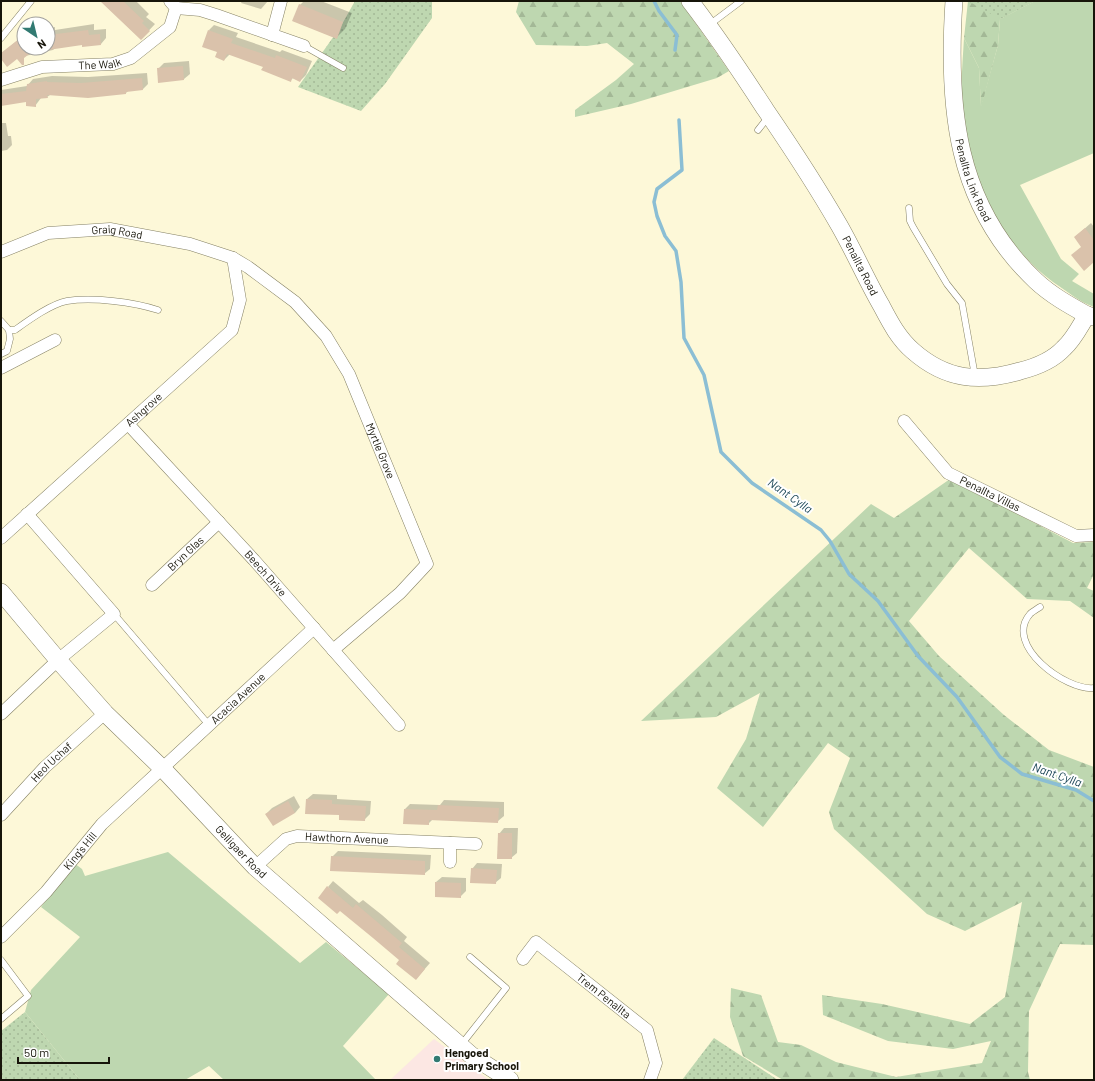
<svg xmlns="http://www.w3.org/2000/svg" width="1095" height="1081" font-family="Barlow,sans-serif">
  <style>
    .education { fill: #fce7e3 }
    .grass { fill: #bed7b0 }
    .forest { fill: url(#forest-firs) }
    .park { fill: url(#park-dots) }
    .shadow { fill: #0003 }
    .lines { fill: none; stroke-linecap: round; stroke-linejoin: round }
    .stream { stroke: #8bbed4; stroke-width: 3.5 }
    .building { fill: #dac2ab }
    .lane-casing { stroke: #858164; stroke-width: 7 }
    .street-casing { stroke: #858164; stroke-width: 13 }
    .secondary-casing { stroke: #858164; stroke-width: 18 }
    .lane { stroke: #fff; stroke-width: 6 }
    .street { stroke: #fff; stroke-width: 12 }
    .secondary { stroke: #fff; stroke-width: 17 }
    .poi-dot { fill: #327a72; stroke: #fff; stroke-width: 1.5 }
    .labels { text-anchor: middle; stroke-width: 4; stroke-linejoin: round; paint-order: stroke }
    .street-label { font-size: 11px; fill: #17150a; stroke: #fff }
    .poi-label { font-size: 11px; font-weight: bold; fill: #17150a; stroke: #fff; text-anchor: start }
    .water-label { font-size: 12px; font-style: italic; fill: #194455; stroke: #fff }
  </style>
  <defs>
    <pattern id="forest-firs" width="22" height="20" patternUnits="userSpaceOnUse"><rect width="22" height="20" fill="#bed7b0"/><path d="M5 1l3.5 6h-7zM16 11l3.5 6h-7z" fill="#a3b896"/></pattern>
    <pattern id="park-dots" width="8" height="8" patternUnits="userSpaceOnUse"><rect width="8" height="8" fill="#bed7b0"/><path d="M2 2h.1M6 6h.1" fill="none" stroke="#a3b896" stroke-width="1.8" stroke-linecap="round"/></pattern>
  </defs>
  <rect width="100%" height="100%" fill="#fdf8d8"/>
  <polygon class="education" points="434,1039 489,1080 390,1080"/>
  <g class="grass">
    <path d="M1035,1H1094V153L1020,185L1061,259L1079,274L1072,281L1094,294V307C1079,302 1067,291 1053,282C994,238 965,167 962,95C961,76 963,57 964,38L979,68L981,106L998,45L1000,19Z"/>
    <polygon points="168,852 300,963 326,942 389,994 343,1046 376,1080 224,1080 209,1066 185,1080 80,1080 25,1012 31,990 80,937 41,907 74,863 82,869 85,876"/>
  </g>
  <g class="forest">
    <polygon points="519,1 680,1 729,71 717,78 631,104 575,117 575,110 616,80 634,64 607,43 587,46 536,45 516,12"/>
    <polygon points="968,1 1035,1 1000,19 998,45 981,108 979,68 964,38"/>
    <polygon points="950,479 1073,543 1094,542 1094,574 1087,588 1094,591 1094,618 1070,601 1027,599 969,548 909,621 939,656 1004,715 1049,750 1094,767 1094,945 1060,944 1029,1011 1028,1072 1030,1080 783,1080 743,1056 730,1017 731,988 761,995 778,1042 801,1045 836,1062 896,1077 982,1063 991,1041 953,1049 888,1041 823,1015 822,995 882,1004 970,1024 1005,997 1022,902 965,931 927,914 834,829 829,812 850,758 828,743 763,827 717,788 746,739 760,693 716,717 641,721 871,504 894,518"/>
  </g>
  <g class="park">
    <polygon points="355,1 432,1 432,18 385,84 361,111 298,87 341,26"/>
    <polygon points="968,1 1035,1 1000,19"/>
    <polygon points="25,1012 80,1080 1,1080 1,1031"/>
    <polygon points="714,1038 778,1080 682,1080"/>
  </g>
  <g class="shadow">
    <polygon points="101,1 136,1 149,14 146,17 155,24 141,39"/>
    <polygon points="242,1 268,1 261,9 241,3"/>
    <polygon points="304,1 321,1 352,13 345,29 337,37 300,5"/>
    <polygon points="94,24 94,30 106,29 106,38 101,44 83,44 55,48 53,50 25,56 1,58 1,54 24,35 24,48 48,48 48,29 55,27 55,30"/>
    <polygon points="214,25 238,33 236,37 280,52 282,50 312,61 306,75 300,81 293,78 290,81 264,66 230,54 224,60 218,51 209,30"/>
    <polygon points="189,61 190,74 184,79 159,82 158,69 164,63"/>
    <polygon points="147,73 148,84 143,89 128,91 126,93 50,95 47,97 41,98 35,106 27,101 1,105 1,90 27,86 33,79 52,76 88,77"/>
    <polygon points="1,123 6,123 8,136 11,136 12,145 7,150 1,151"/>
    <polygon points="1091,223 1094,227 1094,261 1075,237"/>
    <polygon points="313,794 337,795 337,799 371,801 370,814 364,820 340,814 307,799"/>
    <polygon points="294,796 300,807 295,813 266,814 272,808"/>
    <polygon points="444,800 504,802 504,816 498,821 433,819 428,824 405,809 410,804 440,805"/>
    <polygon points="504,828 518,828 517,853 511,858 499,834"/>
    <polygon points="338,851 431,855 430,869 424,874 332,857"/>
    <polygon points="477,863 502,864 501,878 495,883 472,869"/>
    <polygon points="442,877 466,878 466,891 460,897 436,882"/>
    <polygon points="333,881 359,903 363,900 382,915 407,937 404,941 430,963 416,979 400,960 328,887"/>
  </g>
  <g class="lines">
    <g class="stream">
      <polyline points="654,1 659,11 677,35 675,50"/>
      <polyline points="679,120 682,170 657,189 654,202 657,216 665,236 676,251 681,282 684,338 704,375 721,452 752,483 821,530 830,541 849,574 878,601 918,656 957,697 1000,757 1022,774 1076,790 1094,801"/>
    </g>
  </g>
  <g class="building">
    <polygon points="100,1 123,1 144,21 142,23 150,31 141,40"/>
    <polygon points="299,4 343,22 337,39 292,21"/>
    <polygon points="88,30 89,35 100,34 101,45 82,47 82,45 48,50 48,35"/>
    <polygon points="208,30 233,39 231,43 275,58 276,55 307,67 300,82 292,78 291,82 261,70 263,67 227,54 224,61 215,57 217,52 202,47"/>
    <polygon points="24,35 24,48 37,48 24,58 24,65 22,65 17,59 7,67 1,59 1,53"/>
    <polygon points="183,66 184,80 158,83 157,68"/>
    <polygon points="142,78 143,90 126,92 126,94 88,98 47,95 48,98 36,99 36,107 26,106 26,102 1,106 1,94 26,91 27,84 47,81 47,82 81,83"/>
    <polygon points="1085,228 1094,240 1094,262 1084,271 1071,255 1081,247 1074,237"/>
    <polygon points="306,799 332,800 332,804 366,806 365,821 339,820 339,815 305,814"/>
    <polygon points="288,801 295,813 273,826 265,814"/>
    <polygon points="438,805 499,808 498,823 429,820 429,825 403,824 404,809 437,810"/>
    <polygon points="498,833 512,833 512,859 497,859"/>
    <polygon points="331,856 425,861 425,875 330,871"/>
    <polygon points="471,868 497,870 496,884 470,883"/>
    <polygon points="435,882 461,883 461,898 435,897"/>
    <polygon points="327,886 353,908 356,904 402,943 399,947 425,969 416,980 396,964 399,960 373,938 340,911 337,914 318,898"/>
  </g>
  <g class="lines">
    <g class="lane-casing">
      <g id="lane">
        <polyline points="709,25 741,1"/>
        <polyline points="1,38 31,1"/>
        <polyline points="304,46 343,68"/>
        <polyline points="758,130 769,116"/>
        <polyline points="909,208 910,221 913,227 947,284 962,303 975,376"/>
        <path d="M1,321L9,330H15C29,320 51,304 67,301C93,297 133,302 158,310"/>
        <polyline points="1,354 7,351 10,339 9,330"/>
        <path d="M1040,607C1037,609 1032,612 1030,614C1003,645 1066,691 1094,688"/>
        <polyline points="114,614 209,725"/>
        <polyline points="1,960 28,996 1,1019"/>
        <polyline points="461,1045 506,988 470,957"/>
      </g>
    </g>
    <g class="street-casing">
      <g id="street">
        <polyline points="176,8 200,10 216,15 304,46"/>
        <polyline points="272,35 281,1"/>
        <path id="s1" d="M1,80L42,67L113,64L131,58L170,27L176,8L170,1"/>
        <path id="s2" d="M1,252L48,233L110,229L190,244L233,258L248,267L295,302L326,336L349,374L427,564L400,593L333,650"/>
        <polyline points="1,368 55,340"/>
        <path id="s3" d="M904,421L948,473L1076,536L1094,535"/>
        <path id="s4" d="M128,424L254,560L399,725"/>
        <path id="s5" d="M1,538L232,330L240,300L233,258"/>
        <path id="s6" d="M152,585L219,522"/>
        <polyline points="1,714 58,660 114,614 27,514"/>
        <path id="s7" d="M1,815L45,767L105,713"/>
        <polyline points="450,862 450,843"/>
        <path id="s8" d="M255,867L286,839L297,836L476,844"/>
        <path id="s9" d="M1,937L46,892L102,824L314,628"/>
        <path id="s10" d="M523,959L536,942L647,1030L656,1063L650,1080"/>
      </g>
    </g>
    <g class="secondary-casing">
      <g id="secondary">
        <path id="s11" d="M690,1C717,36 741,72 765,109C791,147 816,185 839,225C854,251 866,279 881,305C890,322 898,338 913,351C946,380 979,383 1020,371C1036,367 1053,360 1064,348C1074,339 1080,326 1087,315L1094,317"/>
        <path id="s12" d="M954,1C947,106 955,205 1036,281C1051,295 1069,305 1087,315"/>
        <path id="s13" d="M1,592L58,660L105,713L163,769L255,867L471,1055L510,1080"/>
      </g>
    </g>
    <use href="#lane" class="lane"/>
    <use href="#street" class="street"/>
    <use href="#secondary" class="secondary"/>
  </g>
  <circle class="poi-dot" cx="437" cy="1059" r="4"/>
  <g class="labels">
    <g class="street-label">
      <text dy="4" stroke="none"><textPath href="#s1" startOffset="101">The Walk</textPath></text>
      <text dy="4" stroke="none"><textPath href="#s12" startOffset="182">Penallta Link Road</textPath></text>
      <text dy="4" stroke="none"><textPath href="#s2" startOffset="120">Graig Road</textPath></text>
      <text dy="4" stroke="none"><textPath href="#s11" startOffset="315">Penallta Road</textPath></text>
      <text dy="4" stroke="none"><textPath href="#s5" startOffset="192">Ashgrove</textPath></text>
      <text dy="4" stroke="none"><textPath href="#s2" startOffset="489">Myrtle Grove</textPath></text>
      <text dy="4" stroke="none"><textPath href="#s3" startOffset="115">Penallta Villas</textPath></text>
      <text dy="4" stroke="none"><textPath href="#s6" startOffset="46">Bryn Glas</textPath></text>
      <text dy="4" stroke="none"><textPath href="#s4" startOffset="203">Beech Drive</textPath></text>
      <text dy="4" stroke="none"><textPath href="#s9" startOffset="337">Acacia Avenue</textPath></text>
      <text dy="4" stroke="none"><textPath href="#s7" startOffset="73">Heol Uchaf</textPath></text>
      <text dy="4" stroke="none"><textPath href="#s8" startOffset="103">Hawthorn Avenue</textPath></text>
      <text dy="4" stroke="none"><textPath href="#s9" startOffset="117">King's Hill</textPath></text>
      <text dy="4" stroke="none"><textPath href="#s13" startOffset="354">Gelligaer Road</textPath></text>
      <text dy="4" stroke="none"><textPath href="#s10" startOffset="108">Trem Penallta</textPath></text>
    </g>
    <g class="poi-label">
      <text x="445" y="1057">Hengoed<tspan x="445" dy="13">Primary School</tspan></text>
    </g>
    <g class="water-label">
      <text transform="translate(790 496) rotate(35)" y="4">Nant Cylla</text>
      <text transform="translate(1057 775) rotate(19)" y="4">Nant Cylla</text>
    </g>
  </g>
  <rect width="1095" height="1081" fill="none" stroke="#17150a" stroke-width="4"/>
  <g transform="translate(36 36) rotate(145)"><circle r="19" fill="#ffffff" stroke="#a2a19d"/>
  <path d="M0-3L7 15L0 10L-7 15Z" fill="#327a72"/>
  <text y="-6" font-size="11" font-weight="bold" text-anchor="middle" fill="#17150a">N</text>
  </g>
  <path d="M18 1057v6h91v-6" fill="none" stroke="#17150a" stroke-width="2"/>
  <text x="24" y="1057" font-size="12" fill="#17150a" stroke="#ffffff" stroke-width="3" paint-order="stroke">50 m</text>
</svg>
